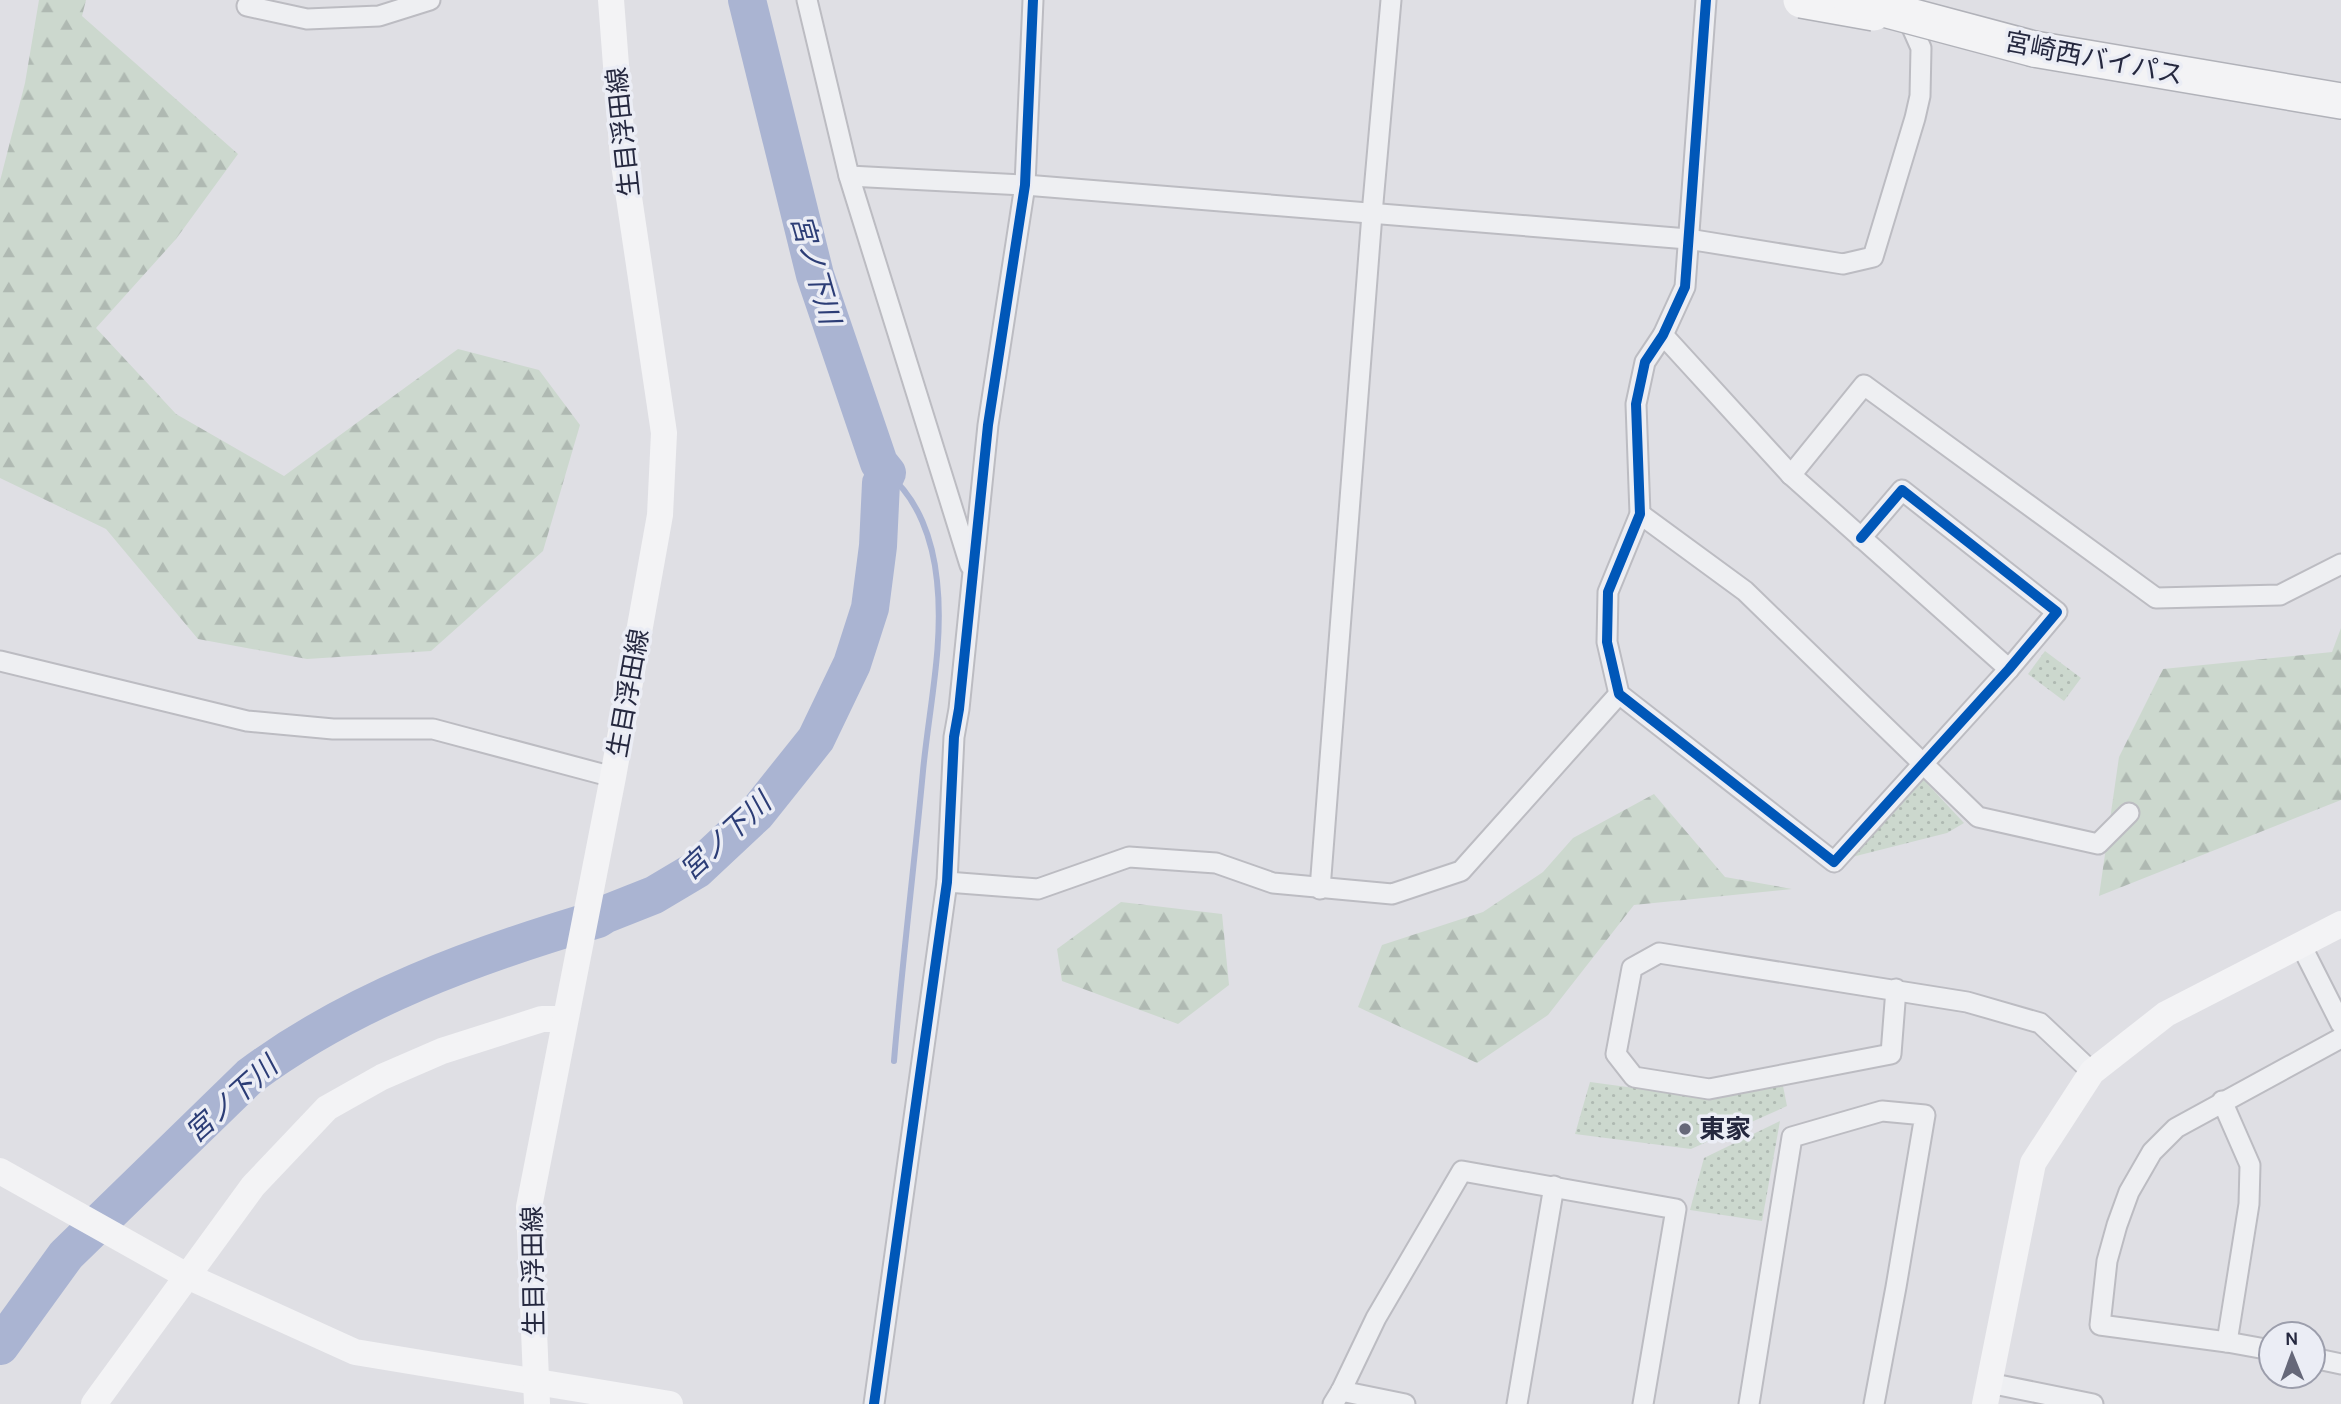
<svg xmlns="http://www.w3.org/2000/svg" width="2341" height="1404" font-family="Karla,'Noto Sans JP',sans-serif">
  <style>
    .forest { fill: url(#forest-firs) }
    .park { fill: url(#park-dots) }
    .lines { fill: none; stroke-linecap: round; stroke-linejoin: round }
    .stream { stroke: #aab4d2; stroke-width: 6 }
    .river { stroke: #aab4d2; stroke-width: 38 }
    .street-casing { stroke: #bcbcc2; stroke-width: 23 }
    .highway-casing { stroke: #b1b2b9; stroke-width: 38 }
    .street { stroke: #eeeff2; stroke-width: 19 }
    .secondary { stroke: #f3f3f5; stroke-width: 26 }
    .highway { stroke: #f3f3f5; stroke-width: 35 }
    .highway-bridge-casing { stroke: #b1b2b9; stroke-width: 38; stroke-linecap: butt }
    .highway-bridge { stroke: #f3f3f5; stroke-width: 35 }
    .cycleway-casing { stroke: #ebedf5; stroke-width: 15 }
    .cycleway { stroke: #0057b8; stroke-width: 10 }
    .poi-dot { fill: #666879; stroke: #ebedf5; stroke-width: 2.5 }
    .labels { text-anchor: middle; stroke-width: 7; stroke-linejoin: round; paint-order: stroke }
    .street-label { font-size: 26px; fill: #25283f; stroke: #ebedf5 }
    .poi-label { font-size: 26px; font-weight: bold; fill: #25283f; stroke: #ebedf5; text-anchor: start }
    .water-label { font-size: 28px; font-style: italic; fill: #2c3d76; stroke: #ebedf5 }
  </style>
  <defs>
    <pattern id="forest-firs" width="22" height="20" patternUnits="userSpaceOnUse" patternTransform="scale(1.75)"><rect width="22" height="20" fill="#ccd8ce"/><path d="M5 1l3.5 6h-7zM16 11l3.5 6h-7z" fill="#afb9b2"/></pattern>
    <pattern id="park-dots" width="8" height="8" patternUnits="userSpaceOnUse" patternTransform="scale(1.75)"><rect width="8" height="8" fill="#ccd8ce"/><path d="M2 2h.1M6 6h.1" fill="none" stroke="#afb9b2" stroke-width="1.8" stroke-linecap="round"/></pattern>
  </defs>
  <rect width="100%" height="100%" fill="#dfdfe4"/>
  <g class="forest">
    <polygon points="39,0 86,0 82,16 238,154 176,239 96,328 176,414 284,476 458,349 539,370 580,425 543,551 431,651 307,659 198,639 106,529 0,478 0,181 25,83"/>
    <polygon points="2341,628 2341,800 2099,896 2119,757 2163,669 2332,652"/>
    <polygon points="1654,794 1725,877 1792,889 1634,905 1548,1015 1477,1063 1358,1007 1382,945 1483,912 1543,872 1573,838"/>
    <polygon points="1121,902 1222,914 1229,985 1178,1024 1062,981 1057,949"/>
  </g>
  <g class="park">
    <polygon points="2045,651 2081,678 2064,701 2028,674"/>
    <polygon points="1923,779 1964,823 1947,833 1852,857"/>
    <polygon points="1590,1082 1709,1098 1783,1086 1787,1106 1691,1149 1575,1134"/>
    <polygon points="1780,1121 1762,1221 1690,1210 1704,1158"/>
  </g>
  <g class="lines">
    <path class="stream" d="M887,473C919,499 933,541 937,581C944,644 929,708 923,771C914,868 902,964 894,1061"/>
    <path class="river" d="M0,1346L66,1255L250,1076C352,1000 476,955 598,919L606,914L654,895L696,870L757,813L816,739L852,664L870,608L878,546L881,483L887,473L879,463L815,275L747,0"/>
    <g class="street-casing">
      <g id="street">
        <polyline points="807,0 849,176 970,565"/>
        <polyline points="1706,0 1685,287 1663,335 1645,362 1636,404 1640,514 1608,592 1607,642 1619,694 1834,862 2009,669 2057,612 1902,490 1861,538"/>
        <polyline points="247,6 307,19 379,16 430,0"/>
        <polyline points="849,176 1025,185 1688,239 1843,264 1873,257 1915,118 1920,96 1921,48 1906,14"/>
        <polyline points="1663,335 1791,475 2009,669"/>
        <polyline points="1791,475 1864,385 2156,598 2280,595 2341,564"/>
        <polyline points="1640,514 1745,591 1978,817 2098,844 2129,813"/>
        <polyline points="0,661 247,721 333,729 433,729 613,777"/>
        <polyline points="947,882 1038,889 1129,857 1216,863 1273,883 1392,894 1461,871 1619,694"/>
        <polyline points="1320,889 1372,214 1391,0"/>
        <polyline points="2301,945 2341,1024"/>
        <polyline points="1896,989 1891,1054 1709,1089 1634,1077 1616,1054 1632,968 1659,953 1967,1002 2040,1023 2092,1072"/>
        <polyline points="2222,1101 2250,1165 2249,1204 2227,1342"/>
        <polyline points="2271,1350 2227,1342 2100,1325 2107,1261 2117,1225 2129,1192 2152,1152 2176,1128 2341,1038"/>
        <polyline points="2313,1358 2341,1364"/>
        <polyline points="1989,1383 2093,1404"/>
        <polyline points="1341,1391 1405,1404"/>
        <polyline points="874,1404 947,882 954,737 959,709 988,425 1025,185 1033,0"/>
        <polyline points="1333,1404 1341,1391 1376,1318 1462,1171 1676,1209 1643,1404"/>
        <polyline points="1517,1404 1554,1186"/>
        <polyline points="1749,1404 1792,1137 1882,1111 1925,1115 1896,1287 1874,1404"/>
      </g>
    </g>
    <g class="highway-casing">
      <polyline id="highway" points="2034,49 2341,101"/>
    </g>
    <use href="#street" class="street"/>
    <g class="secondary">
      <polyline points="0,1171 187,1276 355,1352 670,1404"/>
      <polyline points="94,1404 253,1186 327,1108 382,1077 442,1051 542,1019 564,1019"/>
      <polyline points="537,1404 529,1207 613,777 660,515 664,433 623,157 611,0"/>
      <polyline points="1985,1404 2033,1163 2092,1072 2166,1014 2341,924"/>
    </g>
    <use href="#highway" class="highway"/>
    <g class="highway-bridge-casing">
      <g id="highway-bridge">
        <polyline points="1801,0 1874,13"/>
        <polyline points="1850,0 2034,49"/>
      </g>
    </g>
    <use href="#highway-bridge" class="highway-bridge"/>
    <g class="cycleway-casing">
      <g id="cycleway">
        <polyline points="1706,0 1685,287 1663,335 1645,362 1636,404 1640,514 1608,592 1607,642 1619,694 1834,862 2009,669 2057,612 1902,490 1861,538"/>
        <polyline points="874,1404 947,882 954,737 959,709 988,425 1025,185 1033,0"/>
      </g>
    </g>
    <use href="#cycleway" class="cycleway"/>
  </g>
  <circle class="poi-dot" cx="1685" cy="1129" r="7"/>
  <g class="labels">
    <g class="street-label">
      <text transform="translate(2094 58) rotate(11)" y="9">宮崎西バイパス</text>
      <text transform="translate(623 132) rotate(-96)" y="9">生目浮田線</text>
      <text transform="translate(628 693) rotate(-80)" y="9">生目浮田線</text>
      <text transform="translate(533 1271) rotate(-91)" y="9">生目浮田線</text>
    </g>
    <g class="poi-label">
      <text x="1699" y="1138">東家</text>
    </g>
    <g class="water-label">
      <text transform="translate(816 269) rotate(74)" y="10">宮ノ下川</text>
      <text transform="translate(725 836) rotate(-43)" y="10">宮ノ下川</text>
      <text transform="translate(231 1099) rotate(-42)" y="10">宮ノ下川</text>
    </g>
  </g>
  <g transform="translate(2292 1355) rotate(359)"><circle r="33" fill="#ebedf5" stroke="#9c9eac" stroke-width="2"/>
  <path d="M0-5L12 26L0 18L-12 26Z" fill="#666879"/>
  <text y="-10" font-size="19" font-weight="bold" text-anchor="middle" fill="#25283f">N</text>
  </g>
</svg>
